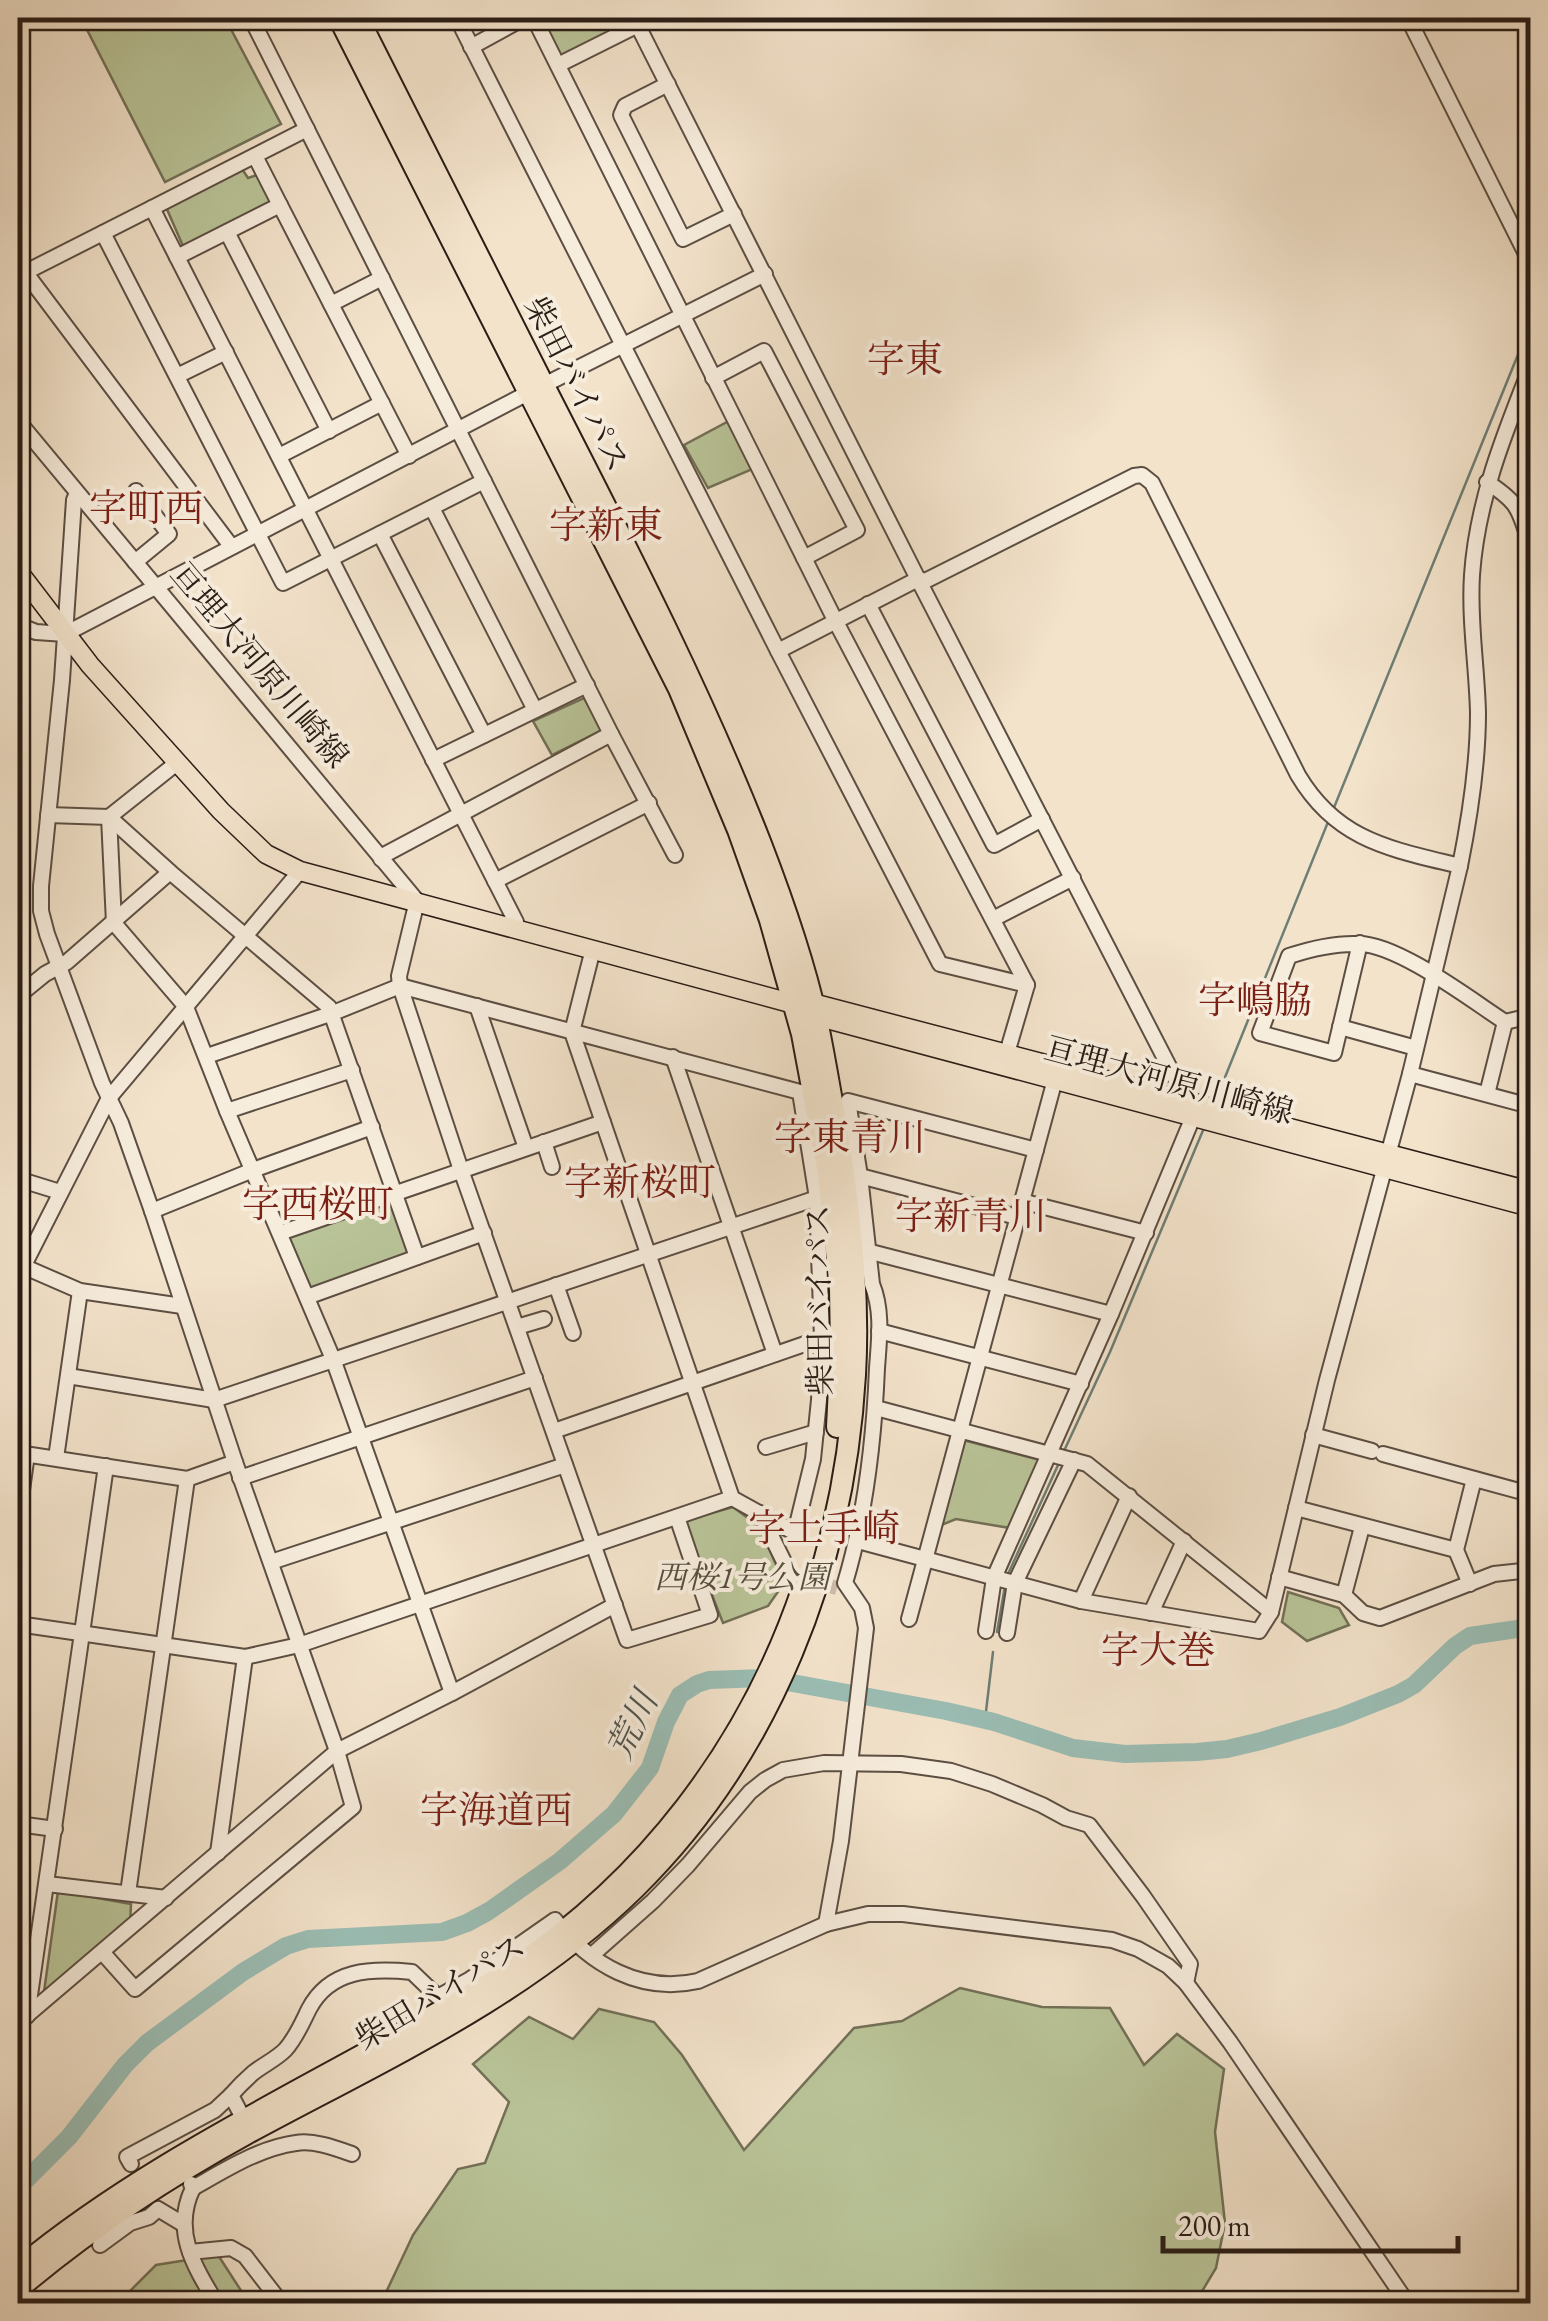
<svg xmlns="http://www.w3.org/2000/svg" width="1548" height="2321" font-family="'EB Garamond','Noto Serif JP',serif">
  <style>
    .green { fill: #b9c498; stroke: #727057; stroke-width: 2.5 }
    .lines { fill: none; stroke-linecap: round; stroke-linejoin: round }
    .stream { stroke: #6e7e75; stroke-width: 2.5 }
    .river { stroke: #9bbeb5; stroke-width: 18 }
    .minor-tunnel { stroke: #cbbba7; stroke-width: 14; stroke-dasharray: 14 7; stroke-linecap: butt }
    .minor-casing { stroke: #5c4e43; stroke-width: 18 }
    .major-casing { stroke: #2a1d16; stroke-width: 21 }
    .highway-casing { stroke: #2a1d16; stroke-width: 24 }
    .minor { stroke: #f7eddd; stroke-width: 14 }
    .major { stroke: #f3e3cb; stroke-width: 18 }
    .highway { stroke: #f3e3cb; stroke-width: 20 }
    .labels { text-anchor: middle; stroke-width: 8; stroke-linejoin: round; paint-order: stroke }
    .street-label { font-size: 32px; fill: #2a1d16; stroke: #f7eddd }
    .park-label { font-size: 32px; font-style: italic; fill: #554f3d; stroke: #f7eddd }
    .water-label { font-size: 35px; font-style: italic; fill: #52554e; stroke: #f7eddd }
    .quarter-label { font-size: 38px; fill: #7a1f14; stroke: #f7eddd }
  </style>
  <rect width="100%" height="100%" fill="#f3e3cb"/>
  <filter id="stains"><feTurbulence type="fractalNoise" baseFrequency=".002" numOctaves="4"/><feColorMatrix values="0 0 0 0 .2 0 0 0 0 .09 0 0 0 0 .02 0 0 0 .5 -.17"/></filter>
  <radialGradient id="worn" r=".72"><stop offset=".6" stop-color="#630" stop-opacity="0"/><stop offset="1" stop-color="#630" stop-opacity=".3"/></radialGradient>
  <g class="green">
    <polygon points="81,18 225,18 281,124 165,182"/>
    <polygon points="539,18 629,18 629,24 559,57"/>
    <polygon points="242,169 248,178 257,175 274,202 183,246 166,207"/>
    <polygon points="729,421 755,468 708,488 684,445"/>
    <polygon points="584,698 602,730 552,755 533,721"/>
    <polygon points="393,1201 411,1257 312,1291 288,1235"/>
    <polygon points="963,1440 1040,1460 1010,1528 956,1519 939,1526"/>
    <polygon points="733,1507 760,1527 784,1583 768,1606 723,1623 685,1526 687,1520"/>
    <polygon points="1288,1592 1339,1608 1349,1625 1307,1641 1282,1622"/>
    <polygon points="58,1891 131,1904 130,1926 43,1999"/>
    <polygon points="960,1988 1042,2007 1110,2008 1144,2065 1177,2034 1224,2069 1215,2132 1225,2223 1216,2268 1195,2303 381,2303 413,2235 458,2169 485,2163 509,2102 473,2064 529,2017 573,2039 599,2009 654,2022 682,2055 744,2150 854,2028 902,2021"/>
    <polygon points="218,2255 249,2303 117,2304 156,2265"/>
  </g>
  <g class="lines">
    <g class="stream">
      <polyline points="1333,810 1530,325"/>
      <polyline points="1215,1102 1328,822"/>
      <polyline points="1064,1451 1110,1352 1204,1128"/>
      <polyline points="1008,1574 1059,1463"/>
      <polyline points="997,1632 1005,1586"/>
      <polyline points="985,1720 993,1652"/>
    </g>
    <polyline class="river" points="18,2188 69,2137 125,2065 147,2043 243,1972 286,1946 308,1939 442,1932 467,1923 489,1911 560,1861 614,1814 650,1768 666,1722 680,1695 697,1684 709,1680 765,1678 946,1711 994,1722 1073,1748 1125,1754 1197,1752 1227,1749 1261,1741 1340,1717 1398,1694 1414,1685 1455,1646 1470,1636 1530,1627"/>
    <polyline class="minor-tunnel" points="811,1581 837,1588"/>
    <g class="minor-casing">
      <g id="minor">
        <polyline points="251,18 611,734 675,855"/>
        <polyline points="457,18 778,651 940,964 1027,985"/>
        <polyline points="534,18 835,620 1027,985 1007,1053"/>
        <polyline points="634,18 918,579 1178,1084"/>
        <polyline points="1408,18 1530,262"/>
        <polyline points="471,47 524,18"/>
        <polyline points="558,65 638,25"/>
        <polyline points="668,84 625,106 621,115 683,239 734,214"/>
        <polyline points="255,156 280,205"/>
        <polyline points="152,208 307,129"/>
        <polyline points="227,232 329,431"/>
        <polyline points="103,233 283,583 484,481"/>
        <polyline points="177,257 280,205 409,456"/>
        <polyline points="25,272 231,546"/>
        <polyline points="18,276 152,208 516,922 514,928"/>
        <polyline points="331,304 382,278"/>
        <polyline points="177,376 226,352"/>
        <polyline points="713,378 764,351 857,530 804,558"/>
        <polyline points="18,421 417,901 399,976 400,986 461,1170 627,1640 710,1615 677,1517"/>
        <polyline points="279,456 382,403"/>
        <path d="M1487,482C1519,503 1519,509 1530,544"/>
        <polyline points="77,493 74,500 62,680 41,886 41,911 47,934 102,1083 121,1123 152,1211 235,1462 337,1751 353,1807 135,1989 102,1952"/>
        <polyline points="432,508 535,710"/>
        <polyline points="380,534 484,735"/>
        <polyline points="135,562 169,534 136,491"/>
        <polyline points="868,604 994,845 1042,819"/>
        <polyline points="18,625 36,632 65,634 528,393 765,274"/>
        <path d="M778,651L918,579L925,581L1134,476L1142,475L1152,483L1298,775C1337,841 1391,849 1460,866L1410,1074L1327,1380L1271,1612L1259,1631L1081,1601L858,1541"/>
        <polyline points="433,760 587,685"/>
        <polyline points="48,815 109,817 178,762"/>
        <polyline points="109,817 114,923 186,1007 227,1111 333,1359 452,1693"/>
        <polyline points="109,817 170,872 329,1007 417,1257"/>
        <polyline points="381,859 386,854 611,734"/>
        <path d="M1460,866C1470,816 1478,765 1478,713C1477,667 1469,621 1472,575C1477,502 1503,437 1530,369"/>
        <polyline points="495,881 649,803"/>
        <polyline points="993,919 1073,878"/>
        <path d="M1360,943L1334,1053L1260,1033L1289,956C1310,949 1336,943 1359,944C1398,944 1471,1000 1505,1022L1530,1016"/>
        <polyline points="18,996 45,974 67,962 170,872"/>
        <polyline points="477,1006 526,1148"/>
        <polyline points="1340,1027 1416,1048"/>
        <polyline points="207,1056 333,1013 400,986 800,1092 817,1198 822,1338 819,1400 813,1459 795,1533 732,1498 572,1032 593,949"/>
        <polyline points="673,1057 775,1354"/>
        <polyline points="1410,1074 1530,1106"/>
        <polyline points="1487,1094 1505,1022"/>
        <polyline points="1526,1105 1530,1084"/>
        <polyline points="227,1111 352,1070"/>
        <polyline points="544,1142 552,1167"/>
        <polyline points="860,1176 1017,1217"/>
        <polyline points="18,1179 60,1192"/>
        <polyline points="1021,1201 1146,1233"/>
        <polyline points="152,1211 253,1170 372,1127"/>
        <polyline points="280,1233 603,1122"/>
        <polyline points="867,1251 1111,1314"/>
        <polyline points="18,1264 80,1291 182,1306"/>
        <polyline points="18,1277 109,1098 300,871"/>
        <polyline points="556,1285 573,1333"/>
        <polyline points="307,1297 484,1233"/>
        <polyline points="517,1327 544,1319"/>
        <polyline points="879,1331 1081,1384"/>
        <polyline points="68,1376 214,1400 817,1198"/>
        <polyline points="876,1408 1087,1464 1271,1612"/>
        <polyline points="554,1431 822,1338"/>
        <polyline points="1313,1435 1372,1451"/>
        <polyline points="766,1447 816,1432"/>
        <polyline points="18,1453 187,1479 235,1462"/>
        <polyline points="1383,1454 1530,1494"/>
        <polyline points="56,1458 80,1291"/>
        <polyline points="240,1478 535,1378"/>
        <polyline points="1296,1508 1456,1550"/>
        <polyline points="760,1513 791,1576"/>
        <polyline points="18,1519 27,1454"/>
        <polyline points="271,1562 565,1465"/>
        <polyline points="1279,1577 1344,1595 1363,1613 1380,1618 1494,1574 1530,1570"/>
        <polyline points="1470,1584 1456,1550 1474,1479"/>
        <polyline points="1344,1595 1362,1527"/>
        <polyline points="1081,1601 1129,1496"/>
        <polyline points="1151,1613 1184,1541"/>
        <polyline points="909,1619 1057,1072"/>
        <polyline points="18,1624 245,1657 299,1645 732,1498"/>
        <polyline points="986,1631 994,1578 1111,1314 1193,1117"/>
        <polyline points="1007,1633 1015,1583 1074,1460"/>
        <polyline points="18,1824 55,1829"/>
        <polyline points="218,1853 245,1657"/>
        <polyline points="47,1884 166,1898"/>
        <polyline points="128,1893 187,1479"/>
        <path d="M826,1924L841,1841L866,1628L862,1608L845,1583C866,1513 874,1441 877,1368C879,1340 883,1311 872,1284L860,1176L848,1101L1036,1150"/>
        <polyline points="592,1955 653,1901 688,1865 750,1792 765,1780 783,1770 824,1763 901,1764 951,1771 992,1784 1042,1805 1066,1818 1089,1825 1143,1896 1190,1964 1186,1983"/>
        <polyline points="27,2016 106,1466"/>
        <polyline points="18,2023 337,1751 452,1693 615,1605"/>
        <path d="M244,2120L231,2095C238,2087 245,2080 253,2073C263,2065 276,2059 285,2050C296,2038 302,2023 309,2009C330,1969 371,1968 412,1972L438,1997L469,1980L555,1920C590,1965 641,1994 698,1981L826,1924L868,1914H903L1112,1940L1138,1949L1168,1966L1186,1983L1230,2042L1408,2304"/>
        <polyline points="131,2164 127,2157 215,2110 231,2095"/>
        <path d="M191,2184L193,2188C172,2231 194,2266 217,2304"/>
        <path d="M193,2188C225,2170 259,2148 296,2143C314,2140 335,2148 352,2154"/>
        <polyline points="100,2245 130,2223 149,2217 158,2209 183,2224"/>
        <polyline points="190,2252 231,2248 245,2256 282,2304"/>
      </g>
    </g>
    <g class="major-casing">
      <g id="major">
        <polyline points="18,571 90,665 221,811 266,854 300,871 794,1004 816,1016 1530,1207"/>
        <polyline points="820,1005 1530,1191"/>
      </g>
    </g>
    <g class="highway-casing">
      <g id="highway">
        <polyline points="339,18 679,689 738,830 770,920 802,1034 828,1173 840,1290 841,1347 837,1427"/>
        <path d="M18,2269C135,2172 272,2106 404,2032C437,2013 471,1995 503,1975C645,1883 749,1747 803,1587"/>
        <path d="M18,2289C89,2229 166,2178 248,2133C383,2060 524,1997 635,1888C772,1753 844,1566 855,1375C860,1288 849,1198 834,1112C828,1080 823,1048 816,1016C804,962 781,896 761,844C698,683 618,531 540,378C479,258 419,137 358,18"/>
      </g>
    </g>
    <use href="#minor" class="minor"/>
    <use href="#major" class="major"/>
    <use href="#highway" class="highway"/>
  </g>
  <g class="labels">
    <g class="street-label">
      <text transform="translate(577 384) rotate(63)" y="11">柴田バイパス</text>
      <text transform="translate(260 665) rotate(50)" y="11">亘理大河原川崎線</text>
      <text transform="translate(1169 1080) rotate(15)" y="11">亘理大河原川崎線</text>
      <text transform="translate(819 1300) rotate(-91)" y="11">柴田バイパス</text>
      <text transform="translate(440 1992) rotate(-31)" y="11">柴田バイパス</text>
    </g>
    <g class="park-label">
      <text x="742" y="1588">西桜1号公園</text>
    </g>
    <g class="water-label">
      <text transform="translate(632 1725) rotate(-64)" y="12">荒川</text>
    </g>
    <g class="quarter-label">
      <text x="905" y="372">字東</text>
      <text x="146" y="521">字町西</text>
      <text x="606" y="538">字新東</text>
      <text x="1255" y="1013">字嶋脇</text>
      <text x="850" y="1150">字東青川</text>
      <text x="640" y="1195">字新桜町</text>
      <text x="318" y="1217">字西桜町</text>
      <text x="971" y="1229">字新青川</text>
      <text x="824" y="1541">字土手崎</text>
      <text x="1158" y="1663">字大巻</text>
      <text x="496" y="1823">字海道西</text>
    </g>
  </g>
  <rect width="1548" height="2321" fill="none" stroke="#f3e3cb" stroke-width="60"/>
  <rect x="20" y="20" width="1508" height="2281" fill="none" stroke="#2a1d16" stroke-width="5"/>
  <rect x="30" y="30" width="1488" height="2261" fill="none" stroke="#2a1d16" stroke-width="2.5"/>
  <path d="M1163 2236v15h295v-15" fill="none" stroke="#2a1d16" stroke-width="5"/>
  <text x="1178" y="2236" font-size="30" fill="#2a1d16" stroke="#f7eddd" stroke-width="8" paint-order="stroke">200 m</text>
  <rect width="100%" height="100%" filter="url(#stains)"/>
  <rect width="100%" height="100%" fill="url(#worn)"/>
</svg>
